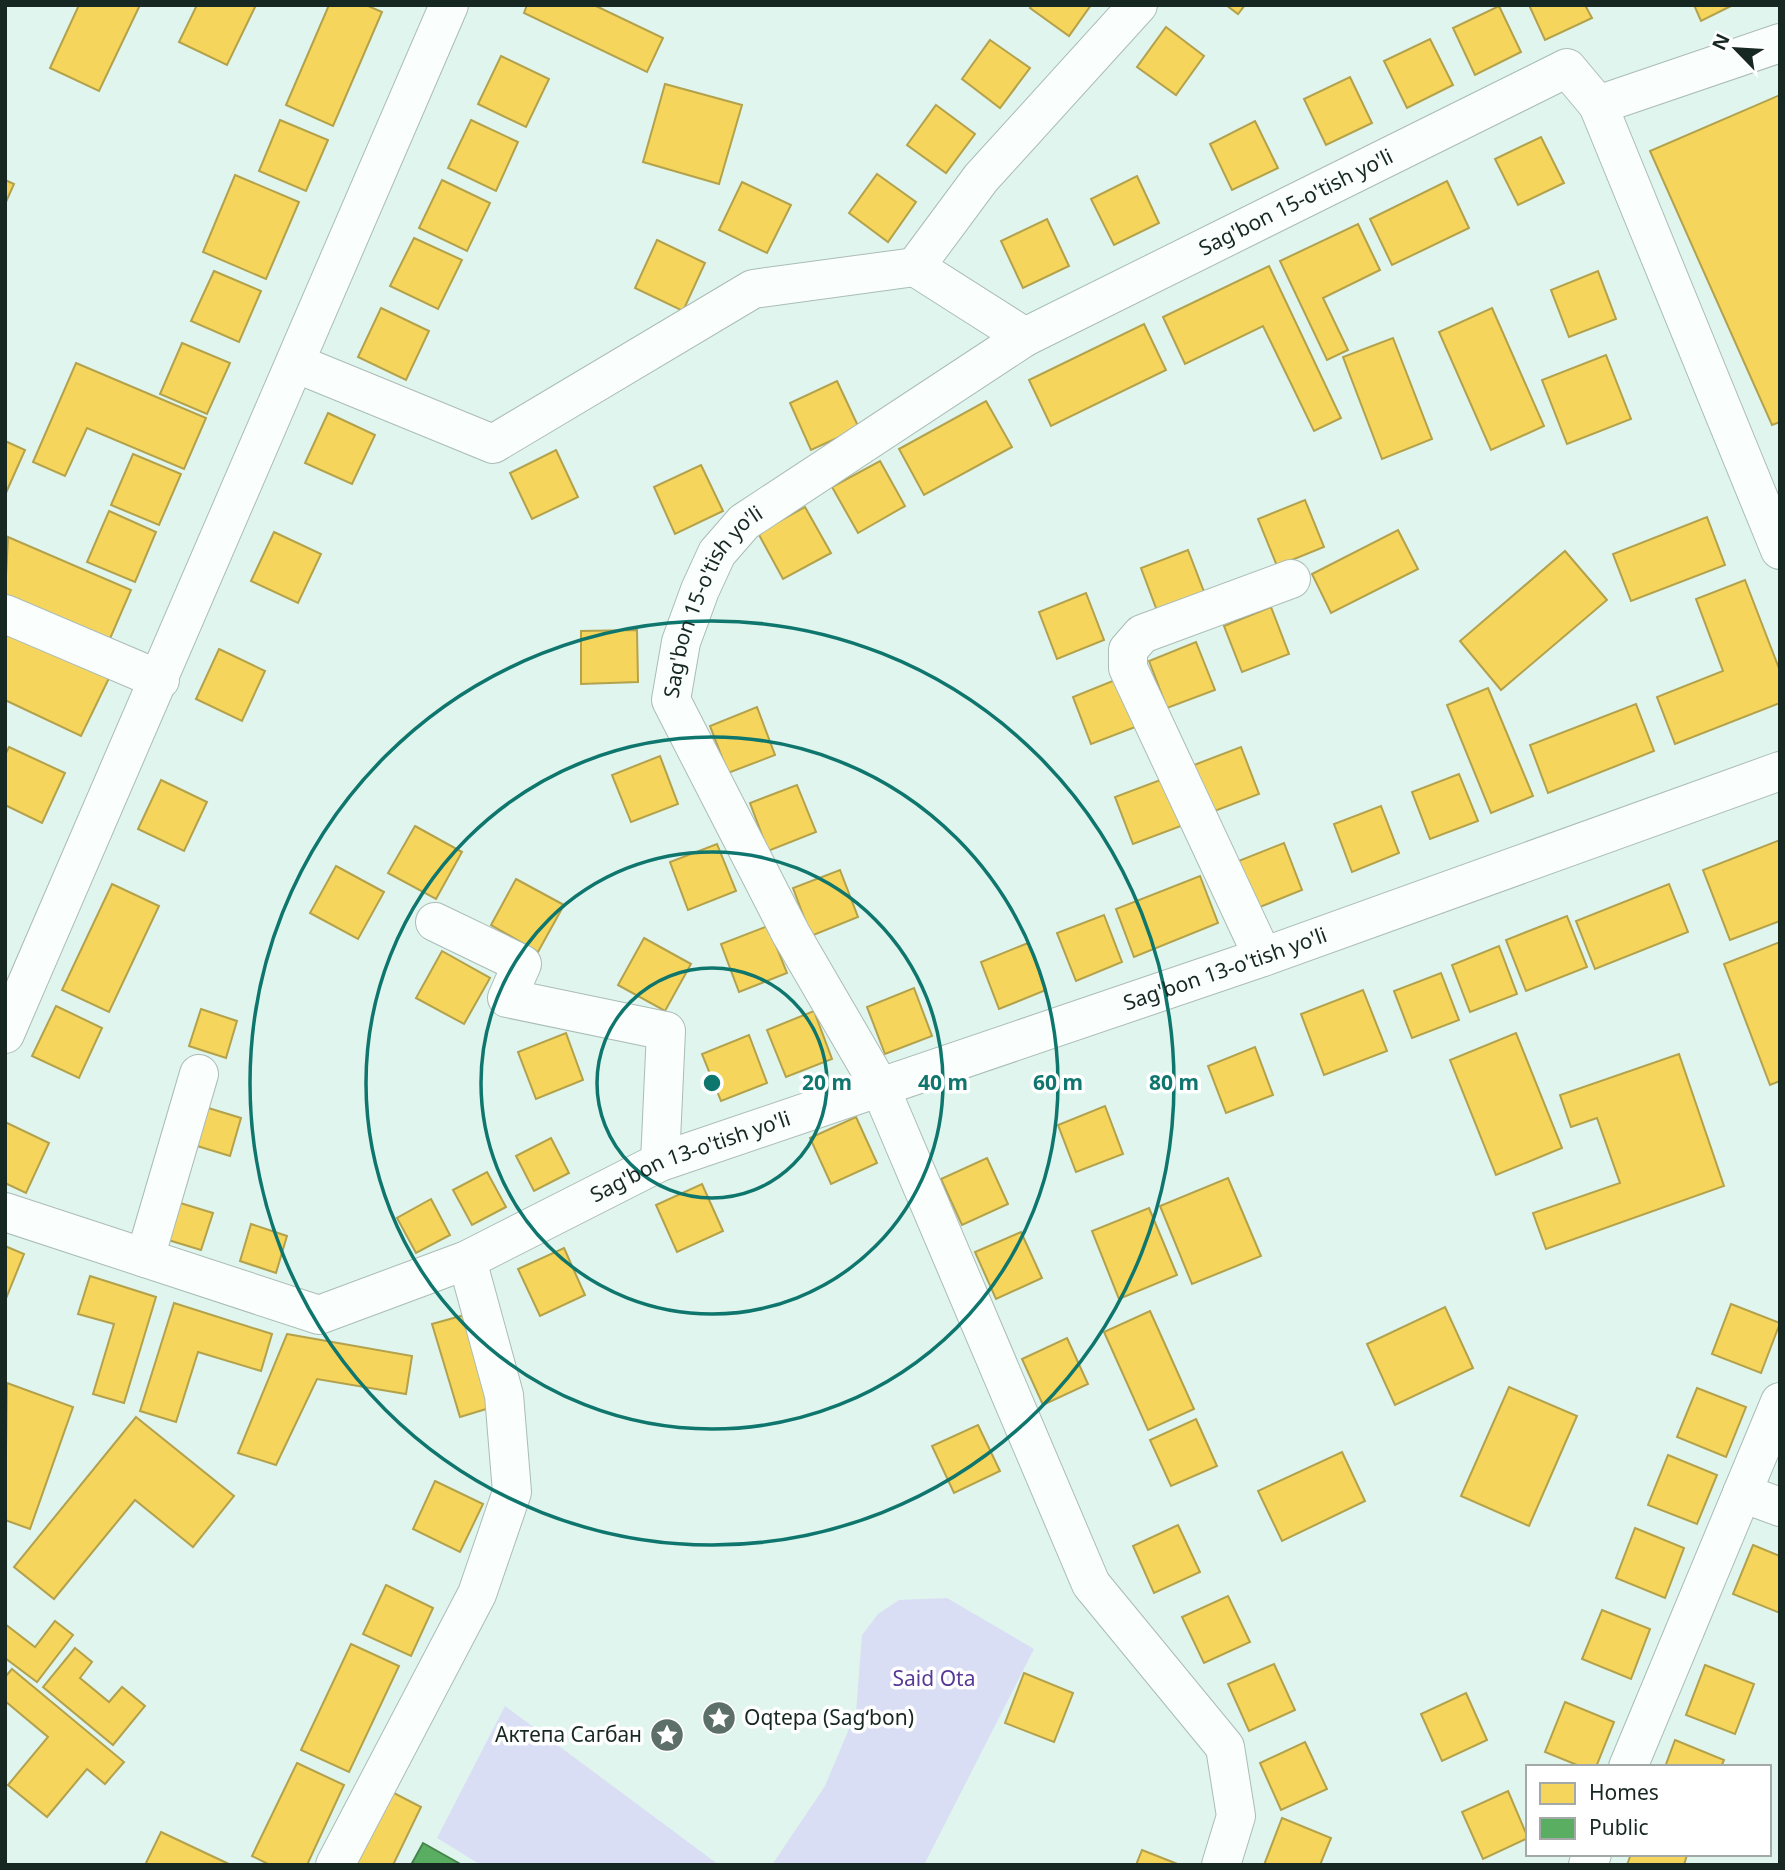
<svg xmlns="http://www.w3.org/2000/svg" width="1785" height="1870" font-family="'Noto Sans',sans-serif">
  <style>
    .green { fill: #dadef4 }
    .homes { fill: #f6d55c; stroke: #b3a14b; stroke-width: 2 }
    .public { fill: #5aae61; stroke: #46864e; stroke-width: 2 }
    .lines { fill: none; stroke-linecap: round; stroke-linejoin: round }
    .minor-casing { stroke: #abbcb6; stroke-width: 40 }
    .minor { stroke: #fafefc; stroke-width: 38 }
    .ring { fill: none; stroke: #0f766e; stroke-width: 3.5 }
    .labels { text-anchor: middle; stroke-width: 7; stroke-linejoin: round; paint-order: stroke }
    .street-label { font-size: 21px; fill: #172722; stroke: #fff }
    .park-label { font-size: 21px; fill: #573a97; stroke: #fff }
    .poi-label { font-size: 21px; fill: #172722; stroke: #fff; text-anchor: start }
    .centre { fill: #0f766e; stroke: #fff; stroke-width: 3.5 }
    .ring-label { font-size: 21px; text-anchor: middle; font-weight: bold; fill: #0f766e; stroke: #fff; stroke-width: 7; stroke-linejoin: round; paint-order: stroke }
  </style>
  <rect width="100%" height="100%" fill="#dff5ed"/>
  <g class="green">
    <polygon points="947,1598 1034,1649 924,1865 772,1865 825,1786 856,1712 862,1635 878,1614 899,1600"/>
    <polygon points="505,1706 719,1865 481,1865 437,1838"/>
  </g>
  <g class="homes">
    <polygon points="79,5 140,5 99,91 50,68"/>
    <polygon points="197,5 256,5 227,65 179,42"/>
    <polygon points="329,5 366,5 382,12 333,126 286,105"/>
    <polygon points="527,5 594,5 663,38 647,72 524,13"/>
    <polygon points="1032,5 1091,5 1069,36 1030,8"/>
    <polygon points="1226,5 1245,5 1238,14"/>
    <polygon points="1529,5 1585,5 1592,18 1545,40"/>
    <polygon points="1694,5 1733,5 1701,21"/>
    <polygon points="1499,6 1521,52 1475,75 1453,28"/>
    <polygon points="1166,27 1204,56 1176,95 1137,67"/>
    <polygon points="1430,39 1453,85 1407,108 1384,61"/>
    <polygon points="990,40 1030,68 1000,108 962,79"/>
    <polygon points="501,56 549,79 526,127 478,104"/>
    <polygon points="1350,77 1372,123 1326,145 1304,99"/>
    <polygon points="665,84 742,105 719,184 643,162"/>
    <polygon points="1780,95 1780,422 1772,425 1650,151"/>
    <polygon points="936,105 975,134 946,173 907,145"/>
    <polygon points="280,120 328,140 306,191 259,171"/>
    <polygon points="471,120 518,142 496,191 448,168"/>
    <polygon points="1255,121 1278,168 1232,190 1210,144"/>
    <polygon points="1541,137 1564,183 1518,205 1495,159"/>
    <polygon points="877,174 916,202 888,242 849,213"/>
    <polygon points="235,175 299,202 266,279 203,252"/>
    <polygon points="1137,176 1159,223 1114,245 1091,199"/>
    <polygon points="5,180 14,184 5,204"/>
    <polygon points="442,180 490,203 467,251 419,228"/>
    <polygon points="1447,181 1469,228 1392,265 1370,219"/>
    <polygon points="742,182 791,205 767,253 719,230"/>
    <polygon points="1047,219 1069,266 1023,288 1001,241"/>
    <polygon points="1358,224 1380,270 1323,298 1348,350 1327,360 1280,261"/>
    <polygon points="414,238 462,260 438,309 390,286"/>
    <polygon points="657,240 705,263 683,311 635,288"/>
    <polygon points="1269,266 1341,418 1314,431 1263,326 1185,364 1163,317"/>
    <polygon points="214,271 261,291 239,342 191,321"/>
    <polygon points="1598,271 1616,319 1569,337 1551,290"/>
    <polygon points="381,308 429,331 406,380 358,357"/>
    <polygon points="1492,308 1544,426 1491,450 1439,332"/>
    <polygon points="1144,324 1166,370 1051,426 1029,380"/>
    <polygon points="1393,338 1432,439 1382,459 1343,357"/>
    <polygon points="182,343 230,363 207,414 160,394"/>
    <polygon points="1606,355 1631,419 1567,444 1542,380"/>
    <polygon points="76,363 206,418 184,469 87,428 65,476 33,462"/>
    <polygon points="837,381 859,428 811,450 790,403"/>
    <polygon points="986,401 1012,447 924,495 899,449"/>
    <polygon points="328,413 375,435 352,484 305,463"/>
    <polygon points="5,441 25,450 5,495"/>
    <polygon points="556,450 578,497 532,519 510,473"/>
    <polygon points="133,454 181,474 159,525 111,505"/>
    <polygon points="880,461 905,506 858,533 832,487"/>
    <polygon points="701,465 723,511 675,534 654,487"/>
    <polygon points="1305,500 1324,547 1277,566 1258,519"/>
    <polygon points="805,507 831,553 783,579 758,533"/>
    <polygon points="109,511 156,532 135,582 87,562"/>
    <polygon points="1707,517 1725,565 1631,601 1613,554"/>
    <polygon points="1398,530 1418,569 1331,613 1312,574"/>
    <polygon points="274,532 321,554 298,603 251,581"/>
    <polygon points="8,537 131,590 109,641 5,596"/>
    <polygon points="1188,550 1206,597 1159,616 1141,568"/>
    <polygon points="1565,551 1607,600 1501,690 1460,641"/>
    <polygon points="1745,580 1780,671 1780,703 1675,744 1657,697 1723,671 1696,599"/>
    <polygon points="1086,593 1104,640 1057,659 1039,612"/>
    <polygon points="1271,607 1289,654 1242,672 1224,626"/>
    <polygon points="5,624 111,674 81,736 5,700"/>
    <polygon points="637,630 638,682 581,684 581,631"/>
    <polygon points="1196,642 1215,690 1167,708 1149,661"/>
    <polygon points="219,649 265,671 242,721 196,699"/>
    <polygon points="1120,678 1138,726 1091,744 1073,697"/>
    <polygon points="1488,688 1533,796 1491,813 1447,705"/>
    <polygon points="1636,704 1654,751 1548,793 1530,745"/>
    <polygon points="757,707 775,755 728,773 710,726"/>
    <polygon points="9,747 65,773 42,823 5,805 5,755"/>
    <polygon points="1241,747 1259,794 1212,812 1194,765"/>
    <polygon points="660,756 678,804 631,822 612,775"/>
    <polygon points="1459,774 1478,821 1430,839 1412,792"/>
    <polygon points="1163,779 1181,826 1133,844 1115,797"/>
    <polygon points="161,780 207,802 184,851 138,829"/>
    <polygon points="797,785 816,832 768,851 750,803"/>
    <polygon points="1381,806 1399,853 1352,872 1334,824"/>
    <polygon points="415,826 462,852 436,899 388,873"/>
    <polygon points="1780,840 1780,921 1730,940 1703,870"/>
    <polygon points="1284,843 1302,890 1255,909 1236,862"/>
    <polygon points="717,844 736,891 688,910 670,862"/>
    <polygon points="336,866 384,892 358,939 310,913"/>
    <polygon points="840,870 858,917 811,936 793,888"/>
    <polygon points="1200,876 1218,923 1134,957 1116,909"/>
    <polygon points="516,879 564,905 538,952 491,925"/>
    <polygon points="112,884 159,906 109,1012 62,990"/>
    <polygon points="1669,884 1688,932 1595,969 1576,921"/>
    <polygon points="1104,915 1122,962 1076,981 1057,933"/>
    <polygon points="1567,916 1587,967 1526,991 1506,940"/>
    <polygon points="768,926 787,973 739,992 721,944"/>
    <polygon points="644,938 691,964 665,1011 618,985"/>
    <polygon points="1780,942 1780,1081 1770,1085 1724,964"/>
    <polygon points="1028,943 1046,990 999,1009 981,962"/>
    <polygon points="1499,946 1517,994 1470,1012 1452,965"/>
    <polygon points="442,951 490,978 464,1024 416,998"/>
    <polygon points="1441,973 1459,1020 1412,1038 1394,991"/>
    <polygon points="914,988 932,1036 885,1054 867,1007"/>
    <polygon points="1363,990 1387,1051 1324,1075 1301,1014"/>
    <polygon points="56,1006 102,1028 79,1078 32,1056"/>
    <polygon points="201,1009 237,1021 226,1058 189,1046"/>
    <polygon points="814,1011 832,1059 786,1077 767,1030"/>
    <polygon points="566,1033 583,1080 536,1099 518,1052"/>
    <polygon points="1516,1033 1562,1148 1496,1175 1450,1060"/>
    <polygon points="749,1035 767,1083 721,1101 702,1054"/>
    <polygon points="1255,1047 1273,1095 1226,1113 1208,1066"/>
    <polygon points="1679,1054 1724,1186 1546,1249 1533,1213 1620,1183 1597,1118 1571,1127 1560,1095"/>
    <polygon points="1105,1106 1123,1154 1076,1172 1058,1125"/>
    <polygon points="205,1107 241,1118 230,1156 194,1145"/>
    <polygon points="856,1117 877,1163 831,1184 810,1138"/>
    <polygon points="5,1122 49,1143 26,1193 5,1183"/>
    <polygon points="551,1138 569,1173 534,1191 516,1156"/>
    <polygon points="987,1158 1008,1204 962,1225 941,1179"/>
    <polygon points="487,1172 506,1207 472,1225 453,1190"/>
    <polygon points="1228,1178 1261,1256 1192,1284 1160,1206"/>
    <polygon points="702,1184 723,1231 677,1252 656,1205"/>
    <polygon points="431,1199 450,1235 416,1253 397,1218"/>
    <polygon points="177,1202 213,1213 201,1250 165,1239"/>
    <polygon points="1149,1208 1177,1275 1119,1299 1092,1231"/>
    <polygon points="251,1224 287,1236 276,1273 240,1261"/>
    <polygon points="1021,1232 1042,1278 996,1299 975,1252"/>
    <polygon points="5,1246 24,1254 5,1301"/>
    <polygon points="564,1248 585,1295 540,1316 518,1269"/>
    <polygon points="90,1276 156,1297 124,1403 93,1394 114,1324 78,1314"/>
    <polygon points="174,1303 272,1334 261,1371 198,1352 176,1422 140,1411"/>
    <polygon points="1731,1304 1780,1323 1761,1373 1712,1354"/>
    <polygon points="1445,1307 1473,1368 1395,1405 1367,1344"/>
    <polygon points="1150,1311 1194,1409 1148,1430 1104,1332"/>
    <polygon points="468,1314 496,1406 460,1417 432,1324"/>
    <polygon points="287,1334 412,1356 406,1394 317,1379 276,1465 238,1453"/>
    <polygon points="1067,1338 1088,1384 1043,1405 1022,1359"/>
    <polygon points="7,1383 73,1407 30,1529 5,1520"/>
    <polygon points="1509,1387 1577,1416 1529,1526 1461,1496"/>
    <polygon points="1697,1388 1746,1407 1726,1457 1677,1437"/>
    <polygon points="136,1417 234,1496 193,1547 135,1500 54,1599 14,1567"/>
    <polygon points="1196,1419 1217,1466 1171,1486 1150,1440"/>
    <polygon points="978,1425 1000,1471 954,1493 932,1446"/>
    <polygon points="1342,1452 1365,1501 1282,1541 1258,1491"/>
    <polygon points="1668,1455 1717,1475 1697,1524 1648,1505"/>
    <polygon points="435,1481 483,1504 460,1552 413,1529"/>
    <polygon points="1178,1525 1200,1572 1154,1593 1133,1546"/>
    <polygon points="1635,1528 1684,1548 1665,1598 1616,1578"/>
    <polygon points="1753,1545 1780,1556 1780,1613 1733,1594"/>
    <polygon points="386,1585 433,1608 411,1656 363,1634"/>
    <polygon points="1228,1596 1250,1642 1204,1663 1182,1617"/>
    <polygon points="1602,1610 1650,1629 1631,1679 1582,1659"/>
    <polygon points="55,1621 73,1635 37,1682 5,1658 5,1624 35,1647"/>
    <polygon points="351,1644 399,1666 349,1772 301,1750"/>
    <polygon points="75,1648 92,1662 80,1678 109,1702 122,1687 145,1706 113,1745 43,1687"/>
    <polygon points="1274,1664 1295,1710 1249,1731 1228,1684"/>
    <polygon points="1705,1665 1754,1684 1735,1734 1686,1715"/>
    <polygon points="12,1669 124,1762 105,1784 87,1769 47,1817 8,1785 48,1737 5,1701 5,1677"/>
    <polygon points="1024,1673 1073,1693 1054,1742 1005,1723"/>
    <polygon points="1466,1693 1487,1740 1442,1761 1421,1714"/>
    <polygon points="1565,1702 1614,1722 1596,1767 1582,1767 1545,1752"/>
    <polygon points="1675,1740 1724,1760 1721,1767 1665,1767"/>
    <polygon points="1305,1742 1327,1789 1281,1810 1260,1763"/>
    <polygon points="297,1763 344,1785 307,1865 270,1865 252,1856"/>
    <polygon points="390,1791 421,1807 393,1865 355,1865"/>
    <polygon points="1508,1791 1528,1838 1483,1859 1462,1812"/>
    <polygon points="1282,1818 1331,1838 1320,1865 1264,1865"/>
    <polygon points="161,1832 231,1865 145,1865"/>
    <polygon points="1142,1850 1180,1865 1136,1865"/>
    <polygon points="1631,1854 1684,1854 1687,1855 1684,1865 1627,1865"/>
  </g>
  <polygon class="public" points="423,1843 462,1865 411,1865"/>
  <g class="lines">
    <g class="minor-casing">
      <g id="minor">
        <polyline points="1598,105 1780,43"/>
        <polyline points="915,267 981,178 1138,5"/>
        <polyline points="295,363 493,444 753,289 915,267 1025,337"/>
        <polyline points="5,614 160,680"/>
        <polyline points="435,922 522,964 507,998 666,1031 660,1162"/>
        <polyline points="1263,957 1128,668 1128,650 1142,634 1291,579"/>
        <polyline points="5,1034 449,5"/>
        <path id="s1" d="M5,1212L319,1315L467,1260L660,1162L1263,957L1780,771"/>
        <polyline points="145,1258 199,1074"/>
        <polyline points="1742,1493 1780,1507"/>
        <polyline points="1628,1767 1780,1402"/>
        <polyline points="335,1865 477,1594 512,1492 504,1395 467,1260"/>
        <path id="s2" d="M1221,1865L1236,1816L1225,1747L1091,1584L880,1087L791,934L671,700L681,642L700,590L717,553L744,522L1025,337L1567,68L1598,105L1780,550"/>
        <polyline points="1588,1865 1592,1854"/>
      </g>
    </g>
    <use href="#minor" class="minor"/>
  </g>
  <g class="ring">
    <circle cx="712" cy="1083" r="115"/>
    <circle cx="712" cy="1083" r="231"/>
    <circle cx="712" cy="1083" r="346"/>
    <circle cx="712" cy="1083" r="462"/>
  </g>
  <defs>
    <g id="sight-disc" transform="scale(1.75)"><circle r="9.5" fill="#5d6f69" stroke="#fff"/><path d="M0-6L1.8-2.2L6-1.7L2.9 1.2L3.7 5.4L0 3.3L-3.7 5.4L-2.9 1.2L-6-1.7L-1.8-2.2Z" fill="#fff"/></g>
  </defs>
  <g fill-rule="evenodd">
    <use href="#sight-disc" x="719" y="1718"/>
    <use href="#sight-disc" x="667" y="1735"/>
  </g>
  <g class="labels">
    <g class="street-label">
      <text dy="7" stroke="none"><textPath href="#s2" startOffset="2147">Sag'bon 15-o'tish yo'li</textPath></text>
      <text dy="7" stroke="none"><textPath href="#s2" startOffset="1421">Sag'bon 15-o'tish yo'li</textPath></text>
      <text dy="7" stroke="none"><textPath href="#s1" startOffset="1302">Sag'bon 13-o'tish yo'li</textPath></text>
      <text dy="7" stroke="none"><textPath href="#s1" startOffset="735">Sag'bon 13-o'tish yo'li</textPath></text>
    </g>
    <g class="park-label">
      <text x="934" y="1686">Said Ota</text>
    </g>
    <g class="poi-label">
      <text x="744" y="1725">Oqtepa (Sagʻbon)</text>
      <text x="642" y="1742" text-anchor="end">Актепа Сагбан</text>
    </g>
  </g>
  <circle cx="712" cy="1083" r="10" class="centre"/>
  <g class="ring-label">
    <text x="827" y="1090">20 m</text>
    <text x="943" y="1090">40 m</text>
    <text x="1058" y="1090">60 m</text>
    <text x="1174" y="1090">80 m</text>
  </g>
  <rect width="1785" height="1870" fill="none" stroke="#172722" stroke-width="14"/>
  <rect x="1526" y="1765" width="245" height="91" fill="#ffffff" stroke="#a2a9a7" stroke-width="2"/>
  <rect x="1540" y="1783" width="35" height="21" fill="#f6d55c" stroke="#a2a9a7" stroke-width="2"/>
  <text x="1589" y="1800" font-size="21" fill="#172722">Homes</text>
  <rect x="1540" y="1818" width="35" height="21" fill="#5aae61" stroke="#a2a9a7" stroke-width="2"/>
  <text x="1589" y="1835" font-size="21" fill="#172722">Public</text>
  <g transform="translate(1736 49) rotate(295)" stroke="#ffffff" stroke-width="5" paint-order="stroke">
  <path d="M0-5L12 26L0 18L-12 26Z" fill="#172722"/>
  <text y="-10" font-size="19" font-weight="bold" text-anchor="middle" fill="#172722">N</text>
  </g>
</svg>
